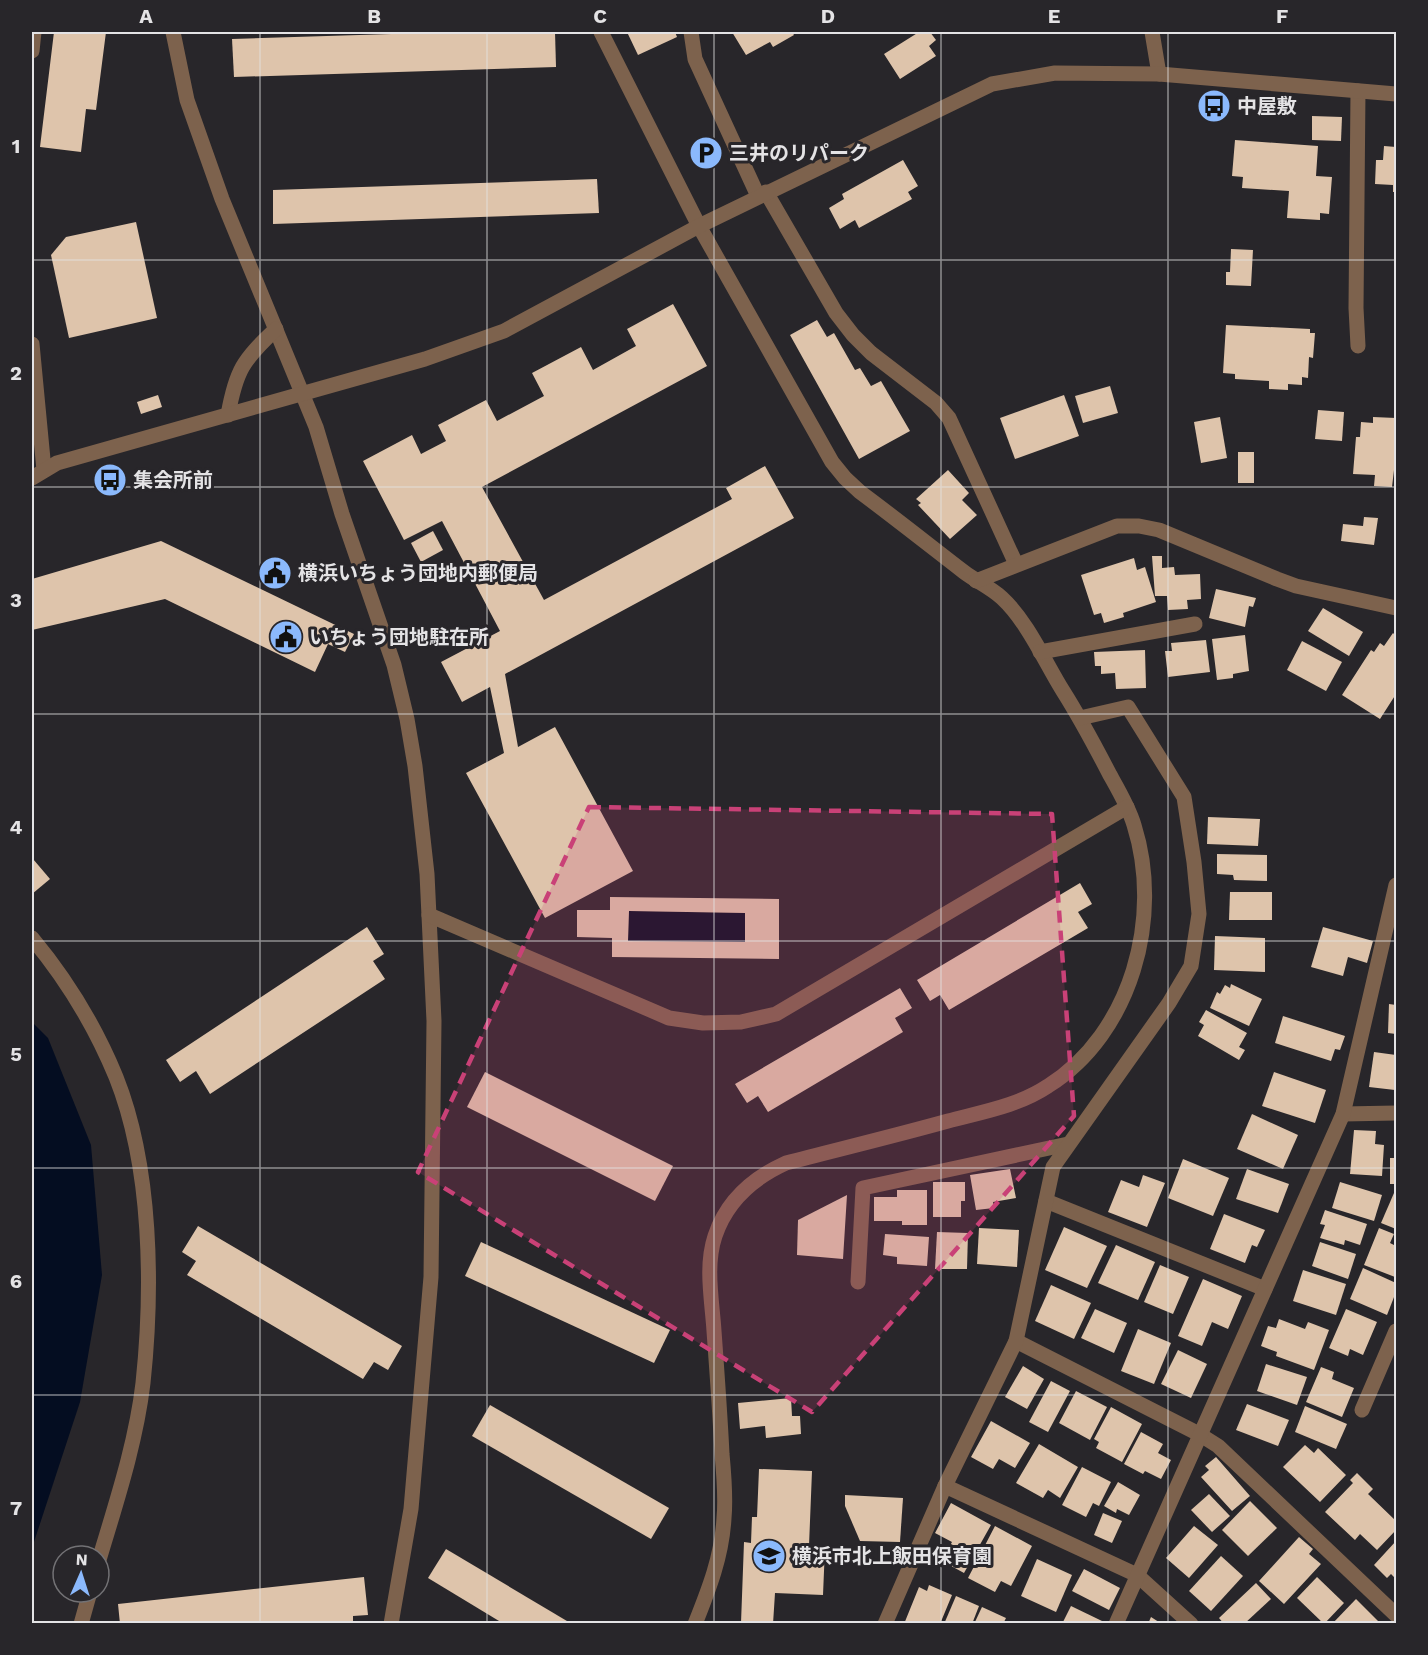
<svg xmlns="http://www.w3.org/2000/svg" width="1428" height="1655" font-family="'Work Sans','Noto Sans JP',sans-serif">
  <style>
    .water { fill: #040d21 }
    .building { fill: #dec4ab; fill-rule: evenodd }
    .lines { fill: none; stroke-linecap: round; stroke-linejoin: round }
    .minor { stroke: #7d624d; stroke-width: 15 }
    .marked { fill: #c94177; fill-opacity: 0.2; stroke: #c94177; stroke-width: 4.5; stroke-dasharray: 12 8; stroke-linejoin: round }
    .grid { fill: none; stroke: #e4e3e5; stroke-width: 1.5; stroke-opacity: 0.55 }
    .labels { text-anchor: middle; stroke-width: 6; stroke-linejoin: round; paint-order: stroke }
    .poi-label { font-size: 20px; font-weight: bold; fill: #e4e3e5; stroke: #28262a; text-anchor: start }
    .neatline { fill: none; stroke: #e4e3e5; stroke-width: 2 }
    .grid-label { font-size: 20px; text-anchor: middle; font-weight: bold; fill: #e4e3e5 }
  </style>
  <rect width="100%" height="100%" fill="#28262a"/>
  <g class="water">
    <polygon points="629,911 745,913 745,942 628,941"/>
    <polygon points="32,1022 48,1038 91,1145 102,1275 80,1402 32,1548"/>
  </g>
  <g class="building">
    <polygon points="54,32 106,32 96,110 86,109 81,152 40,147"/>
    <polygon points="456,32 555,32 556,67 234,77 232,39"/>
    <polygon points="627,32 675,32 677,37 638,55"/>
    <polygon points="732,32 792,32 794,35 773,47 770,42 746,55"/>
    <polygon points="919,32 930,32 936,40 929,46 936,56 900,79 884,54"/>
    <polygon points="1312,116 1342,117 1341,141 1312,140"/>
    <polygon points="1235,140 1318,146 1316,176 1332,177 1329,214 1320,213 1320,220 1287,218 1289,191 1242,188 1243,177 1232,176"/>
    <polygon points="1384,146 1396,147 1396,192 1393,192 1393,185 1375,184 1376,160 1383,160"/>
    <polygon points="903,160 918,186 908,192 912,199 859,228 855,220 840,229 829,208 844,199 842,194"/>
    <polygon points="597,179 599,213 273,224 273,190"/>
    <polygon points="136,222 157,318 69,338 51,255 66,237"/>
    <polygon points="1231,249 1253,250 1251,286 1226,285 1226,272 1230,272"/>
    <polygon points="673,304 707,366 482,487 544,600 732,499 726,488 765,466 794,518 505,674 518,747 555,727 633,871 545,918 466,773 504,753 490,687 462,702 441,662 500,631 442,521 404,540 363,461 412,435 421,454 446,441 438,425 486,400 497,421 544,396 532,373 581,347 593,370 636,346 627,329"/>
    <polygon points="817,320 827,337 834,333 855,370 860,368 871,386 881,381 910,431 859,459 790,335"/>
    <polygon points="1226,325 1310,329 1310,333 1315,333 1313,358 1309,357 1308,378 1302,377 1302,385 1288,384 1288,390 1269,389 1269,381 1235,379 1235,374 1223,373"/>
    <polygon points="1110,386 1118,413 1083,423 1075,396"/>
    <polygon points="158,395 162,407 141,414 137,402"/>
    <polygon points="1064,395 1079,436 1015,459 1000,418"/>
    <polygon points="1318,410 1344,412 1342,441 1315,439"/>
    <polygon points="1220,417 1227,458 1201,463 1194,422"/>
    <polygon points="1373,417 1396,418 1396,470 1394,470 1392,487 1374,486 1375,475 1353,474 1356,437 1360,437 1361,422 1373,423"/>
    <rect x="1238" y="452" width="16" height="31"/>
    <polygon points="117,469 122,481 102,489 97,478"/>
    <polygon points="948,470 969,493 962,500 977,515 950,539 918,505 921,503 916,499"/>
    <polygon points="1364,517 1378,518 1374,545 1341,541 1343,524 1363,526"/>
    <polygon points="433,531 443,550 421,562 411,543"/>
    <polygon points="161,541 354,634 345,652 328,644 315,672 165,599 32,630 32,579"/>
    <polygon points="1152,556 1162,556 1162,568 1174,567 1175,575 1200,574 1201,599 1187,600 1188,609 1168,610 1167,596 1155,596"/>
    <polygon points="1134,558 1137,570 1145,567 1156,602 1123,613 1124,617 1104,623 1101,613 1094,615 1081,575"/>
    <polygon points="1216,589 1256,598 1253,607 1249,606 1245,627 1209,618"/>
    <polygon points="1323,608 1363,632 1349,656 1308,631"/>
    <polygon points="1393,633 1396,636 1396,694 1380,719 1342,695 1371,650 1374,652 1380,643 1384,646"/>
    <polygon points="1245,635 1249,671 1233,674 1233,678 1217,680 1212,639"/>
    <polygon points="1206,640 1210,672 1168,677 1165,651 1172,651 1171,643"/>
    <polygon points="1302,641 1342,662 1326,691 1287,670"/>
    <polygon points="1145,650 1146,688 1116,689 1115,673 1101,674 1101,666 1095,666 1094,652"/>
    <polygon points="1208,817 1260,819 1258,846 1207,844"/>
    <polygon points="1217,854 1267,855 1267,881 1234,880 1233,875 1217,874"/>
    <polygon points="33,859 50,879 32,894 32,860"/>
    <polygon points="1080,883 1092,904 1078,912 1088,928 949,1010 940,995 930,1001 917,980"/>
    <polygon points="1230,892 1272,892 1272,920 1229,920"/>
    <path d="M610,897L779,899V959L612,957V938L577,937V910H610ZM629,911L745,913V942L628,941Z"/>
    <polygon points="367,927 384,954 373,961 385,979 210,1094 196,1071 180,1082 166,1060"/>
    <polygon points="1323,927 1373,941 1367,963 1348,957 1343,976 1311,967"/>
    <polygon points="1215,936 1265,938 1265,972 1214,970"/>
    <polygon points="1231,984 1262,999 1249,1026 1210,1008 1217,992 1220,994 1225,985 1230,988"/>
    <polygon points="900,988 912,1008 895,1018 903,1032 768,1112 758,1096 747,1103 735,1084"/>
    <polygon points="1389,1004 1396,1005 1396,1034 1388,1033"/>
    <polygon points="1206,1010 1247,1033 1239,1047 1245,1050 1239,1060 1198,1036 1204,1025 1199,1022"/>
    <polygon points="1283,1016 1345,1036 1340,1050 1335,1049 1331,1061 1275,1043"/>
    <polygon points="1374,1052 1396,1055 1395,1090 1369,1087"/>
    <polygon points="485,1072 673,1166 655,1201 467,1107"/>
    <polygon points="1274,1072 1326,1090 1315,1123 1262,1106"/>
    <polygon points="1252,1114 1298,1135 1283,1169 1237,1149"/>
    <polygon points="1354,1130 1376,1131 1375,1144 1384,1145 1382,1176 1350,1174"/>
    <rect x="1390" y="1158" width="6" height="26"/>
    <polygon points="1183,1159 1229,1178 1213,1216 1168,1198"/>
    <polygon points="1010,1169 1016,1198 993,1202 994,1208 976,1210 970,1175"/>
    <polygon points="1247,1169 1289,1184 1278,1213 1236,1199"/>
    <polygon points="1143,1175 1165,1183 1147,1227 1108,1212 1121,1180 1139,1187"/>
    <polygon points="933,1182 965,1182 965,1201 961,1201 961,1217 933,1217"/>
    <polygon points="1340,1182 1382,1195 1374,1221 1332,1208"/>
    <polygon points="897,1190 927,1190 927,1225 902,1225 902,1221 874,1221 874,1197 897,1197"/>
    <polygon points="1394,1193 1396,1194 1396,1229 1381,1223"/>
    <polygon points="847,1195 843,1259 797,1255 798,1220"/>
    <polygon points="1325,1210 1367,1224 1360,1245 1345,1240 1344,1245 1320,1238 1325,1225 1320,1224"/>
    <polygon points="1224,1214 1265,1230 1257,1247 1252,1245 1245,1263 1210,1249"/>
    <polygon points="198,1226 402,1346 388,1370 374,1362 363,1379 187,1275 196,1261 182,1252"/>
    <polygon points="1064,1227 1107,1246 1087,1288 1045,1270"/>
    <polygon points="979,1228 1019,1230 1017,1267 977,1264"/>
    <polygon points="1379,1228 1394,1234 1390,1243 1396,1246 1396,1272 1395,1277 1364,1265"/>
    <polygon points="937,1232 968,1233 967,1269 935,1269"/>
    <polygon points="885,1234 929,1237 927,1266 897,1264 897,1257 883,1255"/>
    <polygon points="481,1242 670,1330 654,1363 465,1276"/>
    <polygon points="1320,1242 1356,1254 1348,1279 1312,1266"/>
    <polygon points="1116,1245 1155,1262 1138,1300 1098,1283"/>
    <polygon points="1160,1265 1189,1277 1173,1314 1144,1302"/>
    <polygon points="1363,1268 1396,1283 1396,1292 1387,1315 1350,1299"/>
    <polygon points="1303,1270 1346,1284 1336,1315 1293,1301"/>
    <polygon points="1203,1279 1242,1296 1228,1329 1212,1322 1202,1346 1178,1336"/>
    <polygon points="1051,1285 1091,1303 1074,1339 1035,1321"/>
    <polygon points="1095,1309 1127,1323 1114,1353 1081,1338"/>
    <polygon points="1346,1309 1377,1322 1363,1355 1350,1349 1348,1356 1329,1348"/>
    <polygon points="1279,1319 1305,1329 1308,1322 1329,1330 1314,1370 1276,1356 1277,1352 1261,1346 1268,1326 1276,1328"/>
    <polygon points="1138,1329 1171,1343 1154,1384 1121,1371"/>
    <polygon points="1178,1350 1207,1364 1191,1398 1161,1384"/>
    <polygon points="1266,1364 1307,1377 1297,1405 1257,1391"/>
    <polygon points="1023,1366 1044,1379 1027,1409 1005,1397"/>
    <polygon points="1321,1367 1334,1372 1332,1379 1354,1388 1342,1417 1306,1402"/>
    <polygon points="1051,1381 1070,1391 1048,1432 1029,1422"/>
    <polygon points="1076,1391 1107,1407 1090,1440 1059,1423"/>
    <polygon points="791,1398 792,1416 800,1416 801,1434 766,1438 765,1426 740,1429 738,1403"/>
    <polygon points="1247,1404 1289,1420 1278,1446 1236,1430"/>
    <polygon points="490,1405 669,1508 651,1539 472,1436"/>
    <polygon points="1305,1406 1347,1424 1336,1449 1295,1432"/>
    <polygon points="1111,1407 1142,1424 1122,1462 1096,1448 1099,1442 1094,1439"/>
    <polygon points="991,1421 1030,1443 1015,1468 999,1459 993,1469 971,1457"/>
    <polygon points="1141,1432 1163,1444 1158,1453 1171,1460 1161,1479 1145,1471 1143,1474 1124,1464"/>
    <polygon points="1039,1444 1078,1467 1060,1498 1048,1490 1043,1498 1016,1483"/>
    <polygon points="1305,1445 1314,1453 1318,1448 1346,1475 1320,1502 1283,1467"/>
    <polygon points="1216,1457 1250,1496 1232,1511 1201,1477 1209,1470 1205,1466"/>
    <polygon points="1082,1467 1111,1482 1099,1506 1093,1503 1086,1517 1062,1505"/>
    <polygon points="759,1469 812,1471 809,1546 825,1547 823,1595 775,1593 773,1624 741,1623 744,1542 751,1543 752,1517 757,1517"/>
    <polygon points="1357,1473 1373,1489 1368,1494 1396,1521 1396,1530 1377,1550 1360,1534 1355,1540 1325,1512 1353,1483 1350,1480"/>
    <polygon points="1118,1482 1140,1495 1129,1515 1117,1509 1116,1513 1104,1506"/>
    <polygon points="1209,1494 1230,1516 1212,1532 1191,1510"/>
    <polygon points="845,1495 903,1498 900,1542 860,1541 845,1506"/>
    <polygon points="1250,1501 1277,1528 1248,1556 1222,1530"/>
    <polygon points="951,1503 991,1525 964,1573 942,1561 952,1542 935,1533"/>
    <polygon points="1103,1513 1122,1521 1112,1543 1094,1535"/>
    <polygon points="995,1526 1032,1546 1011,1586 1001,1581 995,1592 968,1578"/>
    <polygon points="1194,1526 1218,1545 1189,1578 1166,1558"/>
    <polygon points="1299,1537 1313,1549 1309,1554 1321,1564 1284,1604 1259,1581"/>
    <polygon points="1396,1541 1396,1579 1391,1574 1387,1578 1374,1565"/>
    <polygon points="446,1549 572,1624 504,1624 428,1578"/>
    <polygon points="1221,1556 1243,1576 1211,1611 1189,1591"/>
    <polygon points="1037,1559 1072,1575 1056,1612 1021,1596"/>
    <polygon points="1084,1569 1120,1588 1109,1610 1072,1591"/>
    <polygon points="364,1577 368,1615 353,1616 353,1624 120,1624 118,1604"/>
    <polygon points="1317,1577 1344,1603 1324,1624 1297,1598"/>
    <polygon points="1256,1583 1271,1599 1244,1624 1224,1624 1219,1618"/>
    <polygon points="929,1585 952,1595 940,1624 904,1624 919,1587 927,1591"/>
    <polygon points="956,1596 979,1606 972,1624 944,1624"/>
    <polygon points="1356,1599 1381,1624 1332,1624"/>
    <polygon points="1071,1606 1102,1621 1101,1624 1062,1624"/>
    <polygon points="982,1607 1006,1618 1003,1624 974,1624"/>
    <polygon points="1151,1617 1162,1624 1148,1624"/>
  </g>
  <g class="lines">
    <g class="minor">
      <polyline points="173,32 187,100 222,199 316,427 342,514 394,665 407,719 415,766 427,874 434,1021 431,1277 411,1509 391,1624"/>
      <path d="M601,32L699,226L832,462L845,478L860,492C895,518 929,545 964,572C976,581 991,588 1002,598C1027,621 1045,662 1063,691C1080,718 1095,746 1110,775C1119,791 1129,808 1134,825C1163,917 1132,1033 1048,1086C1018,1106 982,1112 948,1121C894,1136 840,1149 786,1163C753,1178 727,1200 715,1236C705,1266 712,1300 714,1331C717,1372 720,1413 722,1454C724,1475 726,1497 724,1518C722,1556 709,1589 695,1624"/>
      <polyline points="691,32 695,59 758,196"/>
      <polyline points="1152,32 1159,74"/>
      <polyline points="32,51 34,32"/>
      <polyline points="766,192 836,313 853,335 871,353 936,403 949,418 1016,564"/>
      <polyline points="32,344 44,470"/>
      <polyline points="1358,346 1356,308 1358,91"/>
      <path d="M228,415C236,370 243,360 276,329"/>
      <polyline points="32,478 57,463 425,359 504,331 699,226 992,84 1055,73 1159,74 1396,94"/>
      <polyline points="976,581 1117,526 1139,526 1159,530 1277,579 1296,586 1396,608"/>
      <polyline points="1040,652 1195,624"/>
      <polyline points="429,915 669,1018 703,1023 741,1022 776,1014 1127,807"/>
      <path d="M32,938C67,980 95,1026 116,1077C152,1167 153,1289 143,1383C136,1443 116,1503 99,1560"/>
      <polyline points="1343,1114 1396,1113"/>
      <polyline points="1046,1201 1265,1289"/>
      <polyline points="858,1282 863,1188 1068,1144"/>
      <polyline points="1016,1341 1199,1434 1218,1446 1396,1615"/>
      <polyline points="1362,1410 1396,1331"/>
      <polyline points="945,1486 1137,1575 1191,1624"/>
      <polyline points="81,1624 90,1592"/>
      <polyline points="885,1624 945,1486 1016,1341 1053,1167 1169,1003 1191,966 1199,914 1194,862 1184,797 1128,707 1080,718"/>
      <polyline points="1116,1624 1343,1114 1396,885"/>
    </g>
  </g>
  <path class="marked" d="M589,807L1052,814L1074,1116L812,1412L418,1172Z"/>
  <path class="grid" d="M260,32V1624M487,32V1624M714,32V1624M941,32V1624M1168,32V1624M32,260H1396M32,487H1396M32,714H1396M32,941H1396M32,1168H1396M32,1395H1396"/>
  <defs>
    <g id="bus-disc" transform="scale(1.725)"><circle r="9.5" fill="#8bb9fc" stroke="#28262a"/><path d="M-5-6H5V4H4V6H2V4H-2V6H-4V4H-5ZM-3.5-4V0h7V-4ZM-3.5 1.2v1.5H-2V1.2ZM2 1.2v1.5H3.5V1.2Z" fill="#111"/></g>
    <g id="parking-disc" transform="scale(1.725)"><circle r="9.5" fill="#8bb9fc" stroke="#28262a"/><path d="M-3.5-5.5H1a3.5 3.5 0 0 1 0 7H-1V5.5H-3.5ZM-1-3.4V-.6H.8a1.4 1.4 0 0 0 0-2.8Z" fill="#111"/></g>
    <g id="civic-disc" transform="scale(1.725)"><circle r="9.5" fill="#8bb9fc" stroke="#28262a"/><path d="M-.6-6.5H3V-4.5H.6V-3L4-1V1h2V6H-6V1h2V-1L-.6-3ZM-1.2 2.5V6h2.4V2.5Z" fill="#111"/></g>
    <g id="school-disc" transform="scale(1.725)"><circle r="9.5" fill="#8bb9fc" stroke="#28262a"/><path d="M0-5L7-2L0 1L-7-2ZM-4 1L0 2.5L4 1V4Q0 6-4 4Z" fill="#111"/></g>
  </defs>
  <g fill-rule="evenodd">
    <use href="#bus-disc" x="1214" y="106"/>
    <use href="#parking-disc" x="706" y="153"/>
    <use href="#bus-disc" x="110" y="480"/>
    <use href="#civic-disc" x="275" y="573"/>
    <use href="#civic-disc" x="286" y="637"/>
    <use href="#school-disc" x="769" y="1556"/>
  </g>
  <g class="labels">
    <g class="poi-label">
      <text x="1237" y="113">中屋敷</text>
      <text x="729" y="160">三井のリパーク</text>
      <text x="133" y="487">集会所前</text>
      <text x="298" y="580">横浜いちょう団地内郵便局</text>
      <text x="309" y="644">いちょう団地駐在所</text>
      <text x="792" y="1563">横浜市北上飯田保育園</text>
    </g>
  </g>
  <rect width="1428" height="1655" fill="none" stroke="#28262a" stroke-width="66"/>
  <g transform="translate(81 1574) rotate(3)"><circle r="28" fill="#28262a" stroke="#737275" stroke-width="1.5"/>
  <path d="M0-4.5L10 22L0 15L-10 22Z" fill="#8bb9fc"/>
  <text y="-9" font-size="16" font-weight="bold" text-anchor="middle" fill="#e4e3e5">N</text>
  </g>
  <rect x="33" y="33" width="1362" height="1589" class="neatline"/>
  <g class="grid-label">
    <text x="146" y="23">A</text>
    <text x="374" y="23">B</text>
    <text x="600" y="23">C</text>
    <text x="828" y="23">D</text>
    <text x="1054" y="23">E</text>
    <text x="1282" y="23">F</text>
    <text x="16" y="153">1</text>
    <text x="16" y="380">2</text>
    <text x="16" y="607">3</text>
    <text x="16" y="834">4</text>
    <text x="16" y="1061">5</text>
    <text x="16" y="1288">6</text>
    <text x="16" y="1515">7</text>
  </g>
</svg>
